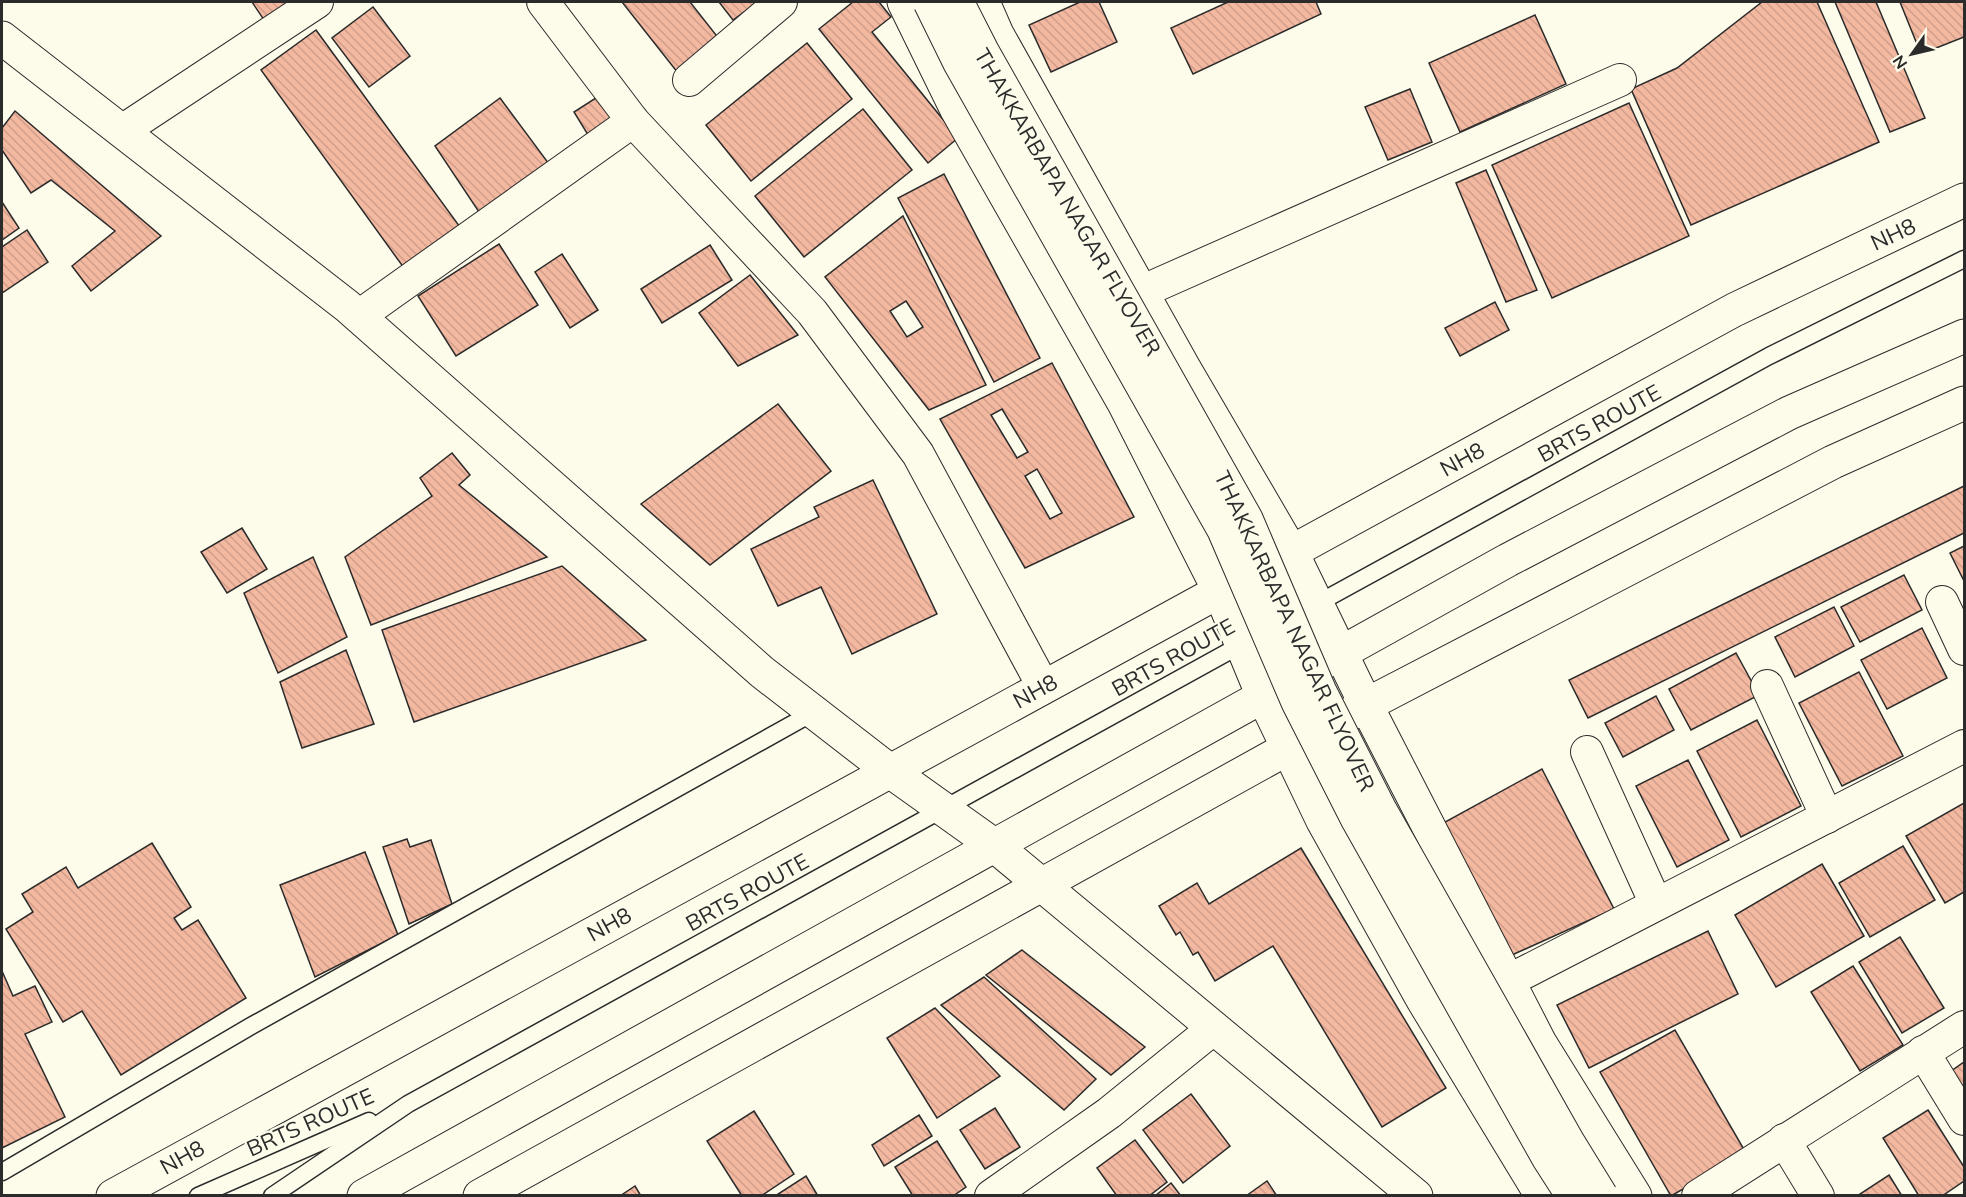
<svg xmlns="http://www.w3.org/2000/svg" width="1966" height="1197" font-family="Mulish,sans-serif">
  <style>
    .building { fill: url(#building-back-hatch); stroke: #2b2b2b; stroke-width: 1.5; fill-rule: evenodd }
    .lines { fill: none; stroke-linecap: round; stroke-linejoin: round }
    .lane-casing { stroke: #2b2b2b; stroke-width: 19 }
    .street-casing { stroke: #2b2b2b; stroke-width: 34 }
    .secondary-casing { stroke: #2b2b2b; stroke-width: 35 }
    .primary-casing { stroke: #2b2b2b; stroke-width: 35 }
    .lane { stroke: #fdfbea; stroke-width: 16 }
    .street { stroke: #fdfbea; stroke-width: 32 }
    .secondary { stroke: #fdfbea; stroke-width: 33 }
    .primary { stroke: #fdfbea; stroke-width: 33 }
    .secondary-bridge-casing { stroke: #2b2b2b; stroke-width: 35; stroke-linecap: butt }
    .secondary-bridge { stroke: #fdfbea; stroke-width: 33 }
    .labels { text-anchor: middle; stroke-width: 4.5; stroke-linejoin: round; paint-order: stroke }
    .street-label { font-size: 22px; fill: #2b2b2b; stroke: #fdfbea }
  </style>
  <defs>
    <pattern id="building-back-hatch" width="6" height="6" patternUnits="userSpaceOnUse" patternTransform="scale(1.5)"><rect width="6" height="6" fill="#f2b8a0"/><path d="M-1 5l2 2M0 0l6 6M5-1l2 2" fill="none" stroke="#d09e8a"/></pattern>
  </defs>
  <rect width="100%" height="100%" fill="#fdfbea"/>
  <g class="building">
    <polygon points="252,2 297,2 268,26"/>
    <polygon points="622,2 690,2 720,40 678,73"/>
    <polygon points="719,2 758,2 733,20"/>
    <polygon points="853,2 879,2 891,17 872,32 958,138 928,163 819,29"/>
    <polygon points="1080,2 1099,2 1117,42 1051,72 1029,25"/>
    <polygon points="1228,2 1316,2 1321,14 1193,74 1171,28"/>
    <polygon points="1762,2 1817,2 1879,142 1691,225 1631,89 1677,68"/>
    <polygon points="1835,2 1876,2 1925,118 1890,132"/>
    <polygon points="1900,2 1964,2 1964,37 1921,54"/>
    <polygon points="373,7 410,56 369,87 332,38"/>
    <polygon points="1535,15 1566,84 1460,132 1429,63"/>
    <polygon points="316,30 460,227 404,268 261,70"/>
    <polygon points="807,43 852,99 751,181 706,125"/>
    <polygon points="1410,89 1432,142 1388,160 1365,107"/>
    <polygon points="602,94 622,125 593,143 574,112"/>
    <polygon points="500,98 552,168 483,218 435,146"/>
    <polygon points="1629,103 1689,236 1552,298 1492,165"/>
    <polygon points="863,109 912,170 804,257 755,196"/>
    <polygon points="15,111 161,236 91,291 72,266 115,231 51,180 31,193 2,150 2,128"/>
    <polygon points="1486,170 1537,290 1506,302 1456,183"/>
    <polygon points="944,174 1040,358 994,382 898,198"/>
    <polygon points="2,202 19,228 2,240"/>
    <path d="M903,216L986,385L929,410L825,277ZM906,301L923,327L907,337L890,311Z"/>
    <polygon points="27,230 48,262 2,293 2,247"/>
    <polygon points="499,244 538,305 456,356 418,296"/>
    <polygon points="710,245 732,280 662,323 641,289"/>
    <polygon points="562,254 598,310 570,328 535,272"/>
    <polygon points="750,275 798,335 738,366 699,313"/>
    <polygon points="1495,302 1509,330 1460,356 1445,328"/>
    <path d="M1052,363L1134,517L1025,568L940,419ZM1002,409L1028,452L1017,458L991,415ZM1037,469L1062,513L1050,519L1025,476Z"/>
    <polygon points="778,404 831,471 710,565 641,504"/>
    <polygon points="452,453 470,475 459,485 547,557 371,625 345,557 432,496 420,478"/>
    <polygon points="873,480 937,614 852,654 821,587 778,606 751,549 819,517 814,507"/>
    <polygon points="1964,486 1964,533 1588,718 1569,680"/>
    <polygon points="242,528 267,569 227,593 201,552"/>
    <polygon points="1964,546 1964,581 1950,553"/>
    <polygon points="313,557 347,637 278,673 244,593"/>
    <polygon points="562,566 646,640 414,722 382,630"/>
    <polygon points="1904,575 1922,610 1860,642 1841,607"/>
    <polygon points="1834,607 1854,646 1795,677 1775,637"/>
    <polygon points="1922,628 1947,678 1887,709 1861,660"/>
    <polygon points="346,650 374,724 302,748 280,682"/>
    <polygon points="1736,653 1759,695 1691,730 1669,689"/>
    <polygon points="1859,672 1903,756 1842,786 1799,703"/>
    <polygon points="1656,696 1674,730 1623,757 1605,723"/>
    <polygon points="1757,720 1801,806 1741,837 1697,751"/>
    <polygon points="1688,760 1729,840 1677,867 1636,786"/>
    <polygon points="1542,769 1614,909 1512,955 1436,827"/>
    <polygon points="1964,803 1964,892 1945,903 1906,836"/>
    <polygon points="407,839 410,847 431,840 452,904 409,924 383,847"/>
    <polygon points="152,843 191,907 174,918 182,930 198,920 246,998 121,1075 82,1011 63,1022 6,929 33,912 22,894 66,867 78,888"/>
    <polygon points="1903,846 1935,900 1870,937 1839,883"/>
    <polygon points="1301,848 1446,1088 1382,1127 1273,946 1215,981 1198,952 1193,955 1180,932 1176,935 1159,906 1197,883 1209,904"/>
    <polygon points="365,852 398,935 315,977 280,885"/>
    <polygon points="1822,864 1864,936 1776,987 1735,915"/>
    <polygon points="1708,931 1738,994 1589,1068 1557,1005"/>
    <polygon points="1900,937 1944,1008 1902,1033 1859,962"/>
    <polygon points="1022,950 1145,1047 1111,1075 986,975"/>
    <polygon points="1853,966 1903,1045 1860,1071 1811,992"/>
    <polygon points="2,971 13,996 35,986 52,1022 25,1034 65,1117 2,1148"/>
    <polygon points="984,977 1096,1079 1064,1110 941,1005"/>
    <polygon points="935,1008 1000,1076 937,1118 887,1038"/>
    <polygon points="1675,1030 1746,1153 1671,1196 1600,1072"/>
    <polygon points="1964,1062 1964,1101 1947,1074"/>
    <polygon points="1191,1094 1230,1146 1183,1183 1143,1130"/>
    <polygon points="995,1108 1020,1147 985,1169 960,1130"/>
    <polygon points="1928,1110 1964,1167 1964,1181 1942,1196 1919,1196 1883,1138"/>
    <polygon points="754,1111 794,1174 761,1196 742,1196 707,1141"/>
    <polygon points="919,1115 932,1136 884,1166 872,1145"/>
    <polygon points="1135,1140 1167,1182 1149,1196 1117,1196 1097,1168"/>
    <polygon points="937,1141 966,1187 953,1196 913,1196 895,1167"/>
    <polygon points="1889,1175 1902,1196 1857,1196"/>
    <polygon points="806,1176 818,1196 775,1196"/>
    <polygon points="1267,1181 1277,1196 1246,1196"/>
    <polygon points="1171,1183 1181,1196 1155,1196"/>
    <polygon points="635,1186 641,1196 620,1196"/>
  </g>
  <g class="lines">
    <g class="lane-casing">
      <g id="lane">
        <polyline points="1311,607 1769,356 1964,259"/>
        <polyline points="2,1172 251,1026 814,712"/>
        <polyline points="198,1196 369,1121"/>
        <polyline points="272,1196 408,1104 1246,642"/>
      </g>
    </g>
    <g class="street-casing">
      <g id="street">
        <polyline points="543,2 633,121 812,312 918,454 1043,686"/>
        <polyline points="689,80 781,2"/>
        <polyline points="122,131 317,2"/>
        <polyline points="1141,292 1620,80"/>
        <polyline points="359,316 633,121"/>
        <polyline points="1942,602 1964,649"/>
        <polyline points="1767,686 1827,817"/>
        <polyline points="1587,752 1656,904"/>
        <polyline points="1508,981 1964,746"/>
        <polyline points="1923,1052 1964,1119"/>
        <polyline points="1784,1140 1818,1196"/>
        <polyline points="991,1196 1109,1113 1214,1028"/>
        <polyline points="1698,1196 1964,1027"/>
      </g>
    </g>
    <g class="secondary-casing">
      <g id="secondary">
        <polyline points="904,2 956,108 1124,403 1220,592 1263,696 1323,821 1423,1000 1542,1196"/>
        <polyline points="983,2 997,34 1184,368 1292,553 1366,705 1540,1043 1635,1196"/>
        <polyline points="2,38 347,306 762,672 890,771 995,846 1416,1196"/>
        <polyline points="480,1196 1366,705 1833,462 1964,403"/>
      </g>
    </g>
    <g class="primary-casing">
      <g id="primary">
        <polyline points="113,1196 1734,310 1964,200"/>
        <polyline points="364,1196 1508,560 1789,413 1964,336"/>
      </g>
    </g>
    <use href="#lane" class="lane"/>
    <use href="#street" class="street"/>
    <use href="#secondary" class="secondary"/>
    <use href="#primary" class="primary"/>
    <g class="secondary-bridge-casing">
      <g id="secondary-bridge">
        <polyline points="930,2 960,63 1224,530 1298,702 1358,820 1548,1157 1573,1196"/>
        <polyline points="957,2 982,51 1246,519 1320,692 1379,808 1569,1144 1601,1196"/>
      </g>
    </g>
    <use href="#secondary-bridge" class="secondary-bridge"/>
  </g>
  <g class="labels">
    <g class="street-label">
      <text transform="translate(1068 202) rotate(60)" y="8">THAKKARBAPA NAGAR FLYOVER</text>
      <text transform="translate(1893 234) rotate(-25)" y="8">NH8</text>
      <text transform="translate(1599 423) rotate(-29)" y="8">BRTS ROUTE</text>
      <text transform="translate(1462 459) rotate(-29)" y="8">NH8</text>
      <text transform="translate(1295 631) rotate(65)" y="8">THAKKARBAPA NAGAR FLYOVER</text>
      <text transform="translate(1173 657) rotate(-29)" y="8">BRTS ROUTE</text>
      <text transform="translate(1035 691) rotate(-29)" y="8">NH8</text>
      <text transform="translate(747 892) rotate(-29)" y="8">BRTS ROUTE</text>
      <text transform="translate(609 924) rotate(-29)" y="8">NH8</text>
      <text transform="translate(310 1122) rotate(-24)" y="8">BRTS ROUTE</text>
      <text transform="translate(182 1157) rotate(-29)" y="8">NH8</text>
    </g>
  </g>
  <rect width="1966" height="1197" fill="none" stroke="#2b2b2b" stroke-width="6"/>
  <g transform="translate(1912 54) rotate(236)" stroke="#fdfbea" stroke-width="4.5" paint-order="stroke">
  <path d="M0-4.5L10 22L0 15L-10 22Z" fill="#2b2b2b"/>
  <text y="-9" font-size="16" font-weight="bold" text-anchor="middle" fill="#2b2b2b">N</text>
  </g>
</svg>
